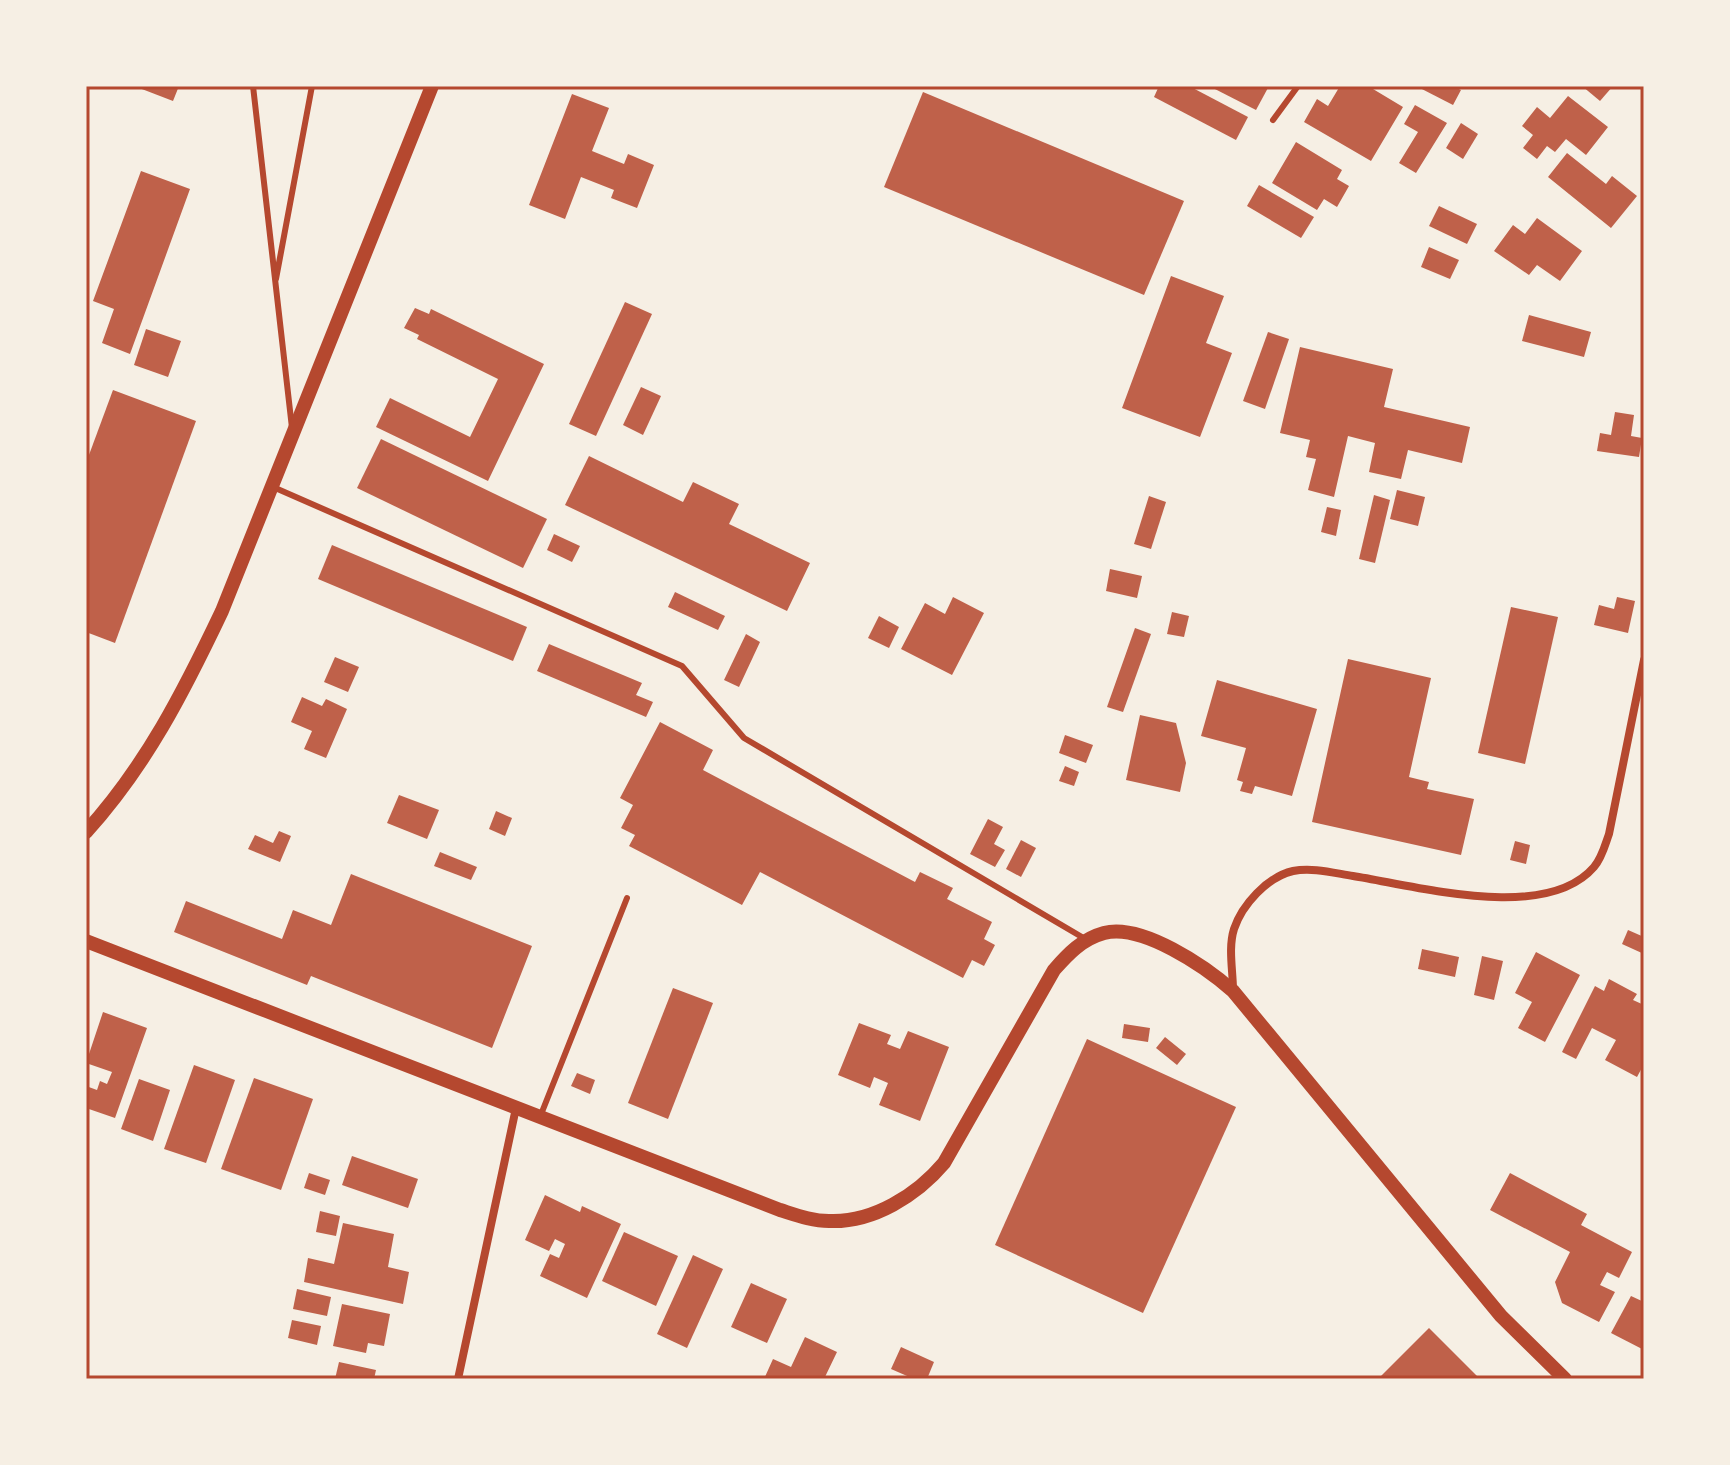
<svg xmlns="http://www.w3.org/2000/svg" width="1730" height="1465" font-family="Raleway,sans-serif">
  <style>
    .building { fill: #bf614a }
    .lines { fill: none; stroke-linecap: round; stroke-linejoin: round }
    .service { stroke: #b5482f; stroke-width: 6 }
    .minor { stroke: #b5482f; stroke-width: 8 }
    .tertiary { stroke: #b5482f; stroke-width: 14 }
    .neatline { fill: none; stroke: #b5482f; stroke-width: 3 }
  </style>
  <rect width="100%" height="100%" fill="#f6efe4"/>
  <g class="building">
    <polygon points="134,86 179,86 173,101"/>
    <polygon points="1159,86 1189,86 1248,117 1236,140 1154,97"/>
    <polygon points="1209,86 1269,86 1256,110"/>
    <polygon points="1340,86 1368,86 1403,107 1371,161 1304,122 1317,99 1328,106"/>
    <polygon points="1416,86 1453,86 1461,90 1453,105"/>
    <polygon points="1582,86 1613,86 1600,101"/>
    <polygon points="923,92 1184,201 1144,295 884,187"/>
    <polygon points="572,94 609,108 592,151 624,164 628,154 654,165 637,208 611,198 614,190 581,177 565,219 529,205"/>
    <polygon points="1568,96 1608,127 1586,155 1566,139 1555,152 1547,146 1537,159 1523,148 1533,135 1522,126 1537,107 1550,118"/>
    <polygon points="1415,105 1447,123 1416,173 1399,163 1418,132 1404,124"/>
    <polygon points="1461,123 1478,134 1463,159 1446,148"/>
    <polygon points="1296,142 1342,170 1337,179 1349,186 1337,207 1324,199 1317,210 1272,183"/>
    <polygon points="1567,153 1606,184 1612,176 1637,196 1611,228 1548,177"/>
    <polygon points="141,171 190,189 130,354 102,343 114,309 93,301"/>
    <polygon points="1259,185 1314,217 1301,238 1247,206"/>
    <polygon points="1439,206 1477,224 1467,244 1429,226"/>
    <polygon points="1537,218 1582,251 1560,281 1537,265 1529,275 1494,251 1513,225 1525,234"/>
    <polygon points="1429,247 1459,260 1450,279 1421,267"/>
    <polygon points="1171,276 1224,296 1206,343 1232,353 1200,437 1122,408"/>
    <polygon points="625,302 652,314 596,436 569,424"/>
    <polygon points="415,308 429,314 431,309 544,364 488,481 376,427 390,398 470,437 498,379 417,339 419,335 404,328"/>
    <polygon points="1529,315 1591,332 1584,357 1522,341"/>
    <polygon points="146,329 181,341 168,377 134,365"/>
    <polygon points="1268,332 1289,339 1265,409 1243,401"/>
    <polygon points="1300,347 1393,369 1384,407 1470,427 1462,463 1408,450 1401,479 1369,472 1375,443 1348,436 1334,497 1308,490 1316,459 1306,457 1310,440 1280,433"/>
    <polygon points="641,387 661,396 643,435 623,425"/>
    <polygon points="113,390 196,421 115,643 86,632 86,463"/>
    <polygon points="1615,412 1634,415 1631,436 1642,438 1639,457 1597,451 1600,433 1611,435"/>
    <polygon points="381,439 547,519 523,568 357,488"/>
    <polygon points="589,456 683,502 693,482 739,504 729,524 810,563 787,611 565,505"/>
    <polygon points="1397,490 1425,497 1418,526 1390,519"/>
    <polygon points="1374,495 1390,500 1375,563 1359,559"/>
    <polygon points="1149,496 1166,502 1151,549 1134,544"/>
    <polygon points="1327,507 1341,510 1336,536 1321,532"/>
    <polygon points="554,534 580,546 572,562 547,550"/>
    <polygon points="332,545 527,627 513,661 318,579"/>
    <polygon points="1110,569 1142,576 1137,598 1106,591"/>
    <polygon points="675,592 725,616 718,630 668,607"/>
    <polygon points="953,597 984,613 952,675 901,649 925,603 945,614"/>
    <polygon points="1617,597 1635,601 1628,633 1594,625 1599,605 1614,609"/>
    <polygon points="1511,607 1558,617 1525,764 1478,753"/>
    <polygon points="1172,612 1189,616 1184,637 1167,634"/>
    <polygon points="879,616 899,627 889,648 868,638"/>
    <polygon points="1135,628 1151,634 1123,712 1107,707"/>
    <polygon points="746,634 760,642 739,687 724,680"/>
    <polygon points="549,644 642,683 636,695 653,702 646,717 537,671"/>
    <polygon points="335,657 359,667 348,692 324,682"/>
    <polygon points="1348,659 1431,678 1409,777 1429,782 1427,789 1474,799 1461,855 1312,822"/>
    <polygon points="1217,680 1317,709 1292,796 1255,786 1252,794 1240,791 1243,782 1237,780 1246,748 1201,736"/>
    <polygon points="302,697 322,706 326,699 347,709 326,758 304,749 312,731 291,722"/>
    <polygon points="1140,715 1176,723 1186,763 1180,792 1126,780"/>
    <polygon points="660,722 713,750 703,770 915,882 920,872 953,888 947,899 992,922 984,939 995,945 984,966 972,960 963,978 760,872 742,905 629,846 635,835 621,828 633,805 620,798"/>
    <polygon points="1065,735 1093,745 1086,763 1059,753"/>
    <polygon points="1065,766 1079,772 1074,786 1059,781"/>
    <polygon points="399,795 439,810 427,839 387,823"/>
    <polygon points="496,811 512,818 505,836 489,829"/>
    <polygon points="988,819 1003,827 994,844 1005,850 995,867 970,854"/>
    <polygon points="279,831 291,836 280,862 248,849 255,835 273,843"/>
    <polygon points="1021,840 1036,848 1021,877 1006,869"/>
    <polygon points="1515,841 1530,845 1526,864 1510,860"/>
    <polygon points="440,852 477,867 471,880 434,866"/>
    <polygon points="351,874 532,946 492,1048 311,976 307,985 174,932 186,901 282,939 293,910 331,925"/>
    <polygon points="1628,930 1644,937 1644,954 1622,944"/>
    <polygon points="1422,949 1459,957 1455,977 1418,969"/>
    <polygon points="1536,952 1580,975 1545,1042 1518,1028 1532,1002 1515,993"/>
    <polygon points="1482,956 1503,961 1494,1000 1474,995"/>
    <polygon points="1609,979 1637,994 1633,1000 1644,1005 1644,1064 1637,1077 1605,1060 1616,1040 1592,1028 1576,1059 1562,1052 1595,986 1604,991"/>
    <polygon points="673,988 713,1003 668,1119 628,1103"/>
    <polygon points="103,1012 147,1028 115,1118 86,1108 86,1086 97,1090 100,1081 107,1084 112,1072 86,1063"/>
    <polygon points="859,1023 891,1035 887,1044 900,1049 908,1031 949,1047 920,1121 879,1105 888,1083 874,1077 870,1088 838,1075"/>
    <polygon points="1124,1024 1150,1028 1148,1042 1122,1038"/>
    <polygon points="1165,1037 1186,1054 1177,1065 1156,1048"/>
    <polygon points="1087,1039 1236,1107 1143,1313 995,1245"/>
    <polygon points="194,1065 235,1080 206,1163 164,1149"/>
    <polygon points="577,1073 595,1080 590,1094 571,1086"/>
    <polygon points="254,1078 313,1099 281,1190 221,1169"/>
    <polygon points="139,1079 170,1090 153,1141 121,1129"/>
    <polygon points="352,1156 418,1179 408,1208 342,1185"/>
    <polygon points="309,1173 330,1180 325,1195 304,1188"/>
    <polygon points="1510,1173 1587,1214 1581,1225 1632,1252 1619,1278 1607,1272 1600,1285 1615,1292 1599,1322 1562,1303 1555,1282 1570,1252 1490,1210"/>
    <polygon points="545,1195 580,1212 582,1206 621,1224 587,1298 540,1276 550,1254 559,1258 565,1244 555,1239 549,1251 525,1240"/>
    <polygon points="320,1211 340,1216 336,1236 316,1232"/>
    <polygon points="343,1223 394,1234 388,1267 409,1272 403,1304 304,1282 308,1258 334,1264"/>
    <polygon points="624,1232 678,1256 656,1306 602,1281"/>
    <polygon points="693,1255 723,1269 687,1348 657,1334"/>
    <polygon points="751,1283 787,1299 767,1343 731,1327"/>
    <polygon points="297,1289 331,1297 327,1316 293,1309"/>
    <polygon points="1631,1296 1644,1302 1644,1350 1611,1333"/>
    <polygon points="342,1304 390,1314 384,1346 368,1343 366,1353 333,1346"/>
    <polygon points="292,1320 321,1326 317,1345 288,1338"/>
    <polygon points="1429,1328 1480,1379 1378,1379"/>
    <polygon points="805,1337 837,1352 824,1379 764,1379 773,1359 791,1367"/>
    <polygon points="901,1347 934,1362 927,1379 914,1379 891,1369"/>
    <polygon points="339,1362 376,1370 374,1379 335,1379"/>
  </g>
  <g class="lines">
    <g class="service">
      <polyline points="253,86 292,428"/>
      <polyline points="1273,120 1298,86"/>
      <polyline points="276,279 312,86"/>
      <polyline points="273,487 682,666 744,738 1087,940"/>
      <polyline points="540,1117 627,898"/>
    </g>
    <g class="minor">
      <path d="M1233,990C1233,971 1228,948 1234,929C1242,905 1267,877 1293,871C1312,867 1334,873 1353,876C1417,886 1546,923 1594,867C1602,858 1605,845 1609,834L1644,660"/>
      <polyline points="458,1379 516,1108"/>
    </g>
    <g class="tertiary">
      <path d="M86,832C146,766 184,691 222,611L432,86"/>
      <path d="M86,941L780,1210C796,1215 812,1221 829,1221C873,1223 917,1195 944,1163L1054,970C1068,954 1082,939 1104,933C1142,923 1206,967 1233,991L1501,1316L1565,1379"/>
    </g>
  </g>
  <rect width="1730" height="1465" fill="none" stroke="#f6efe4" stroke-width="176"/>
  <rect x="88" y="88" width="1554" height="1289" class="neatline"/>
</svg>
